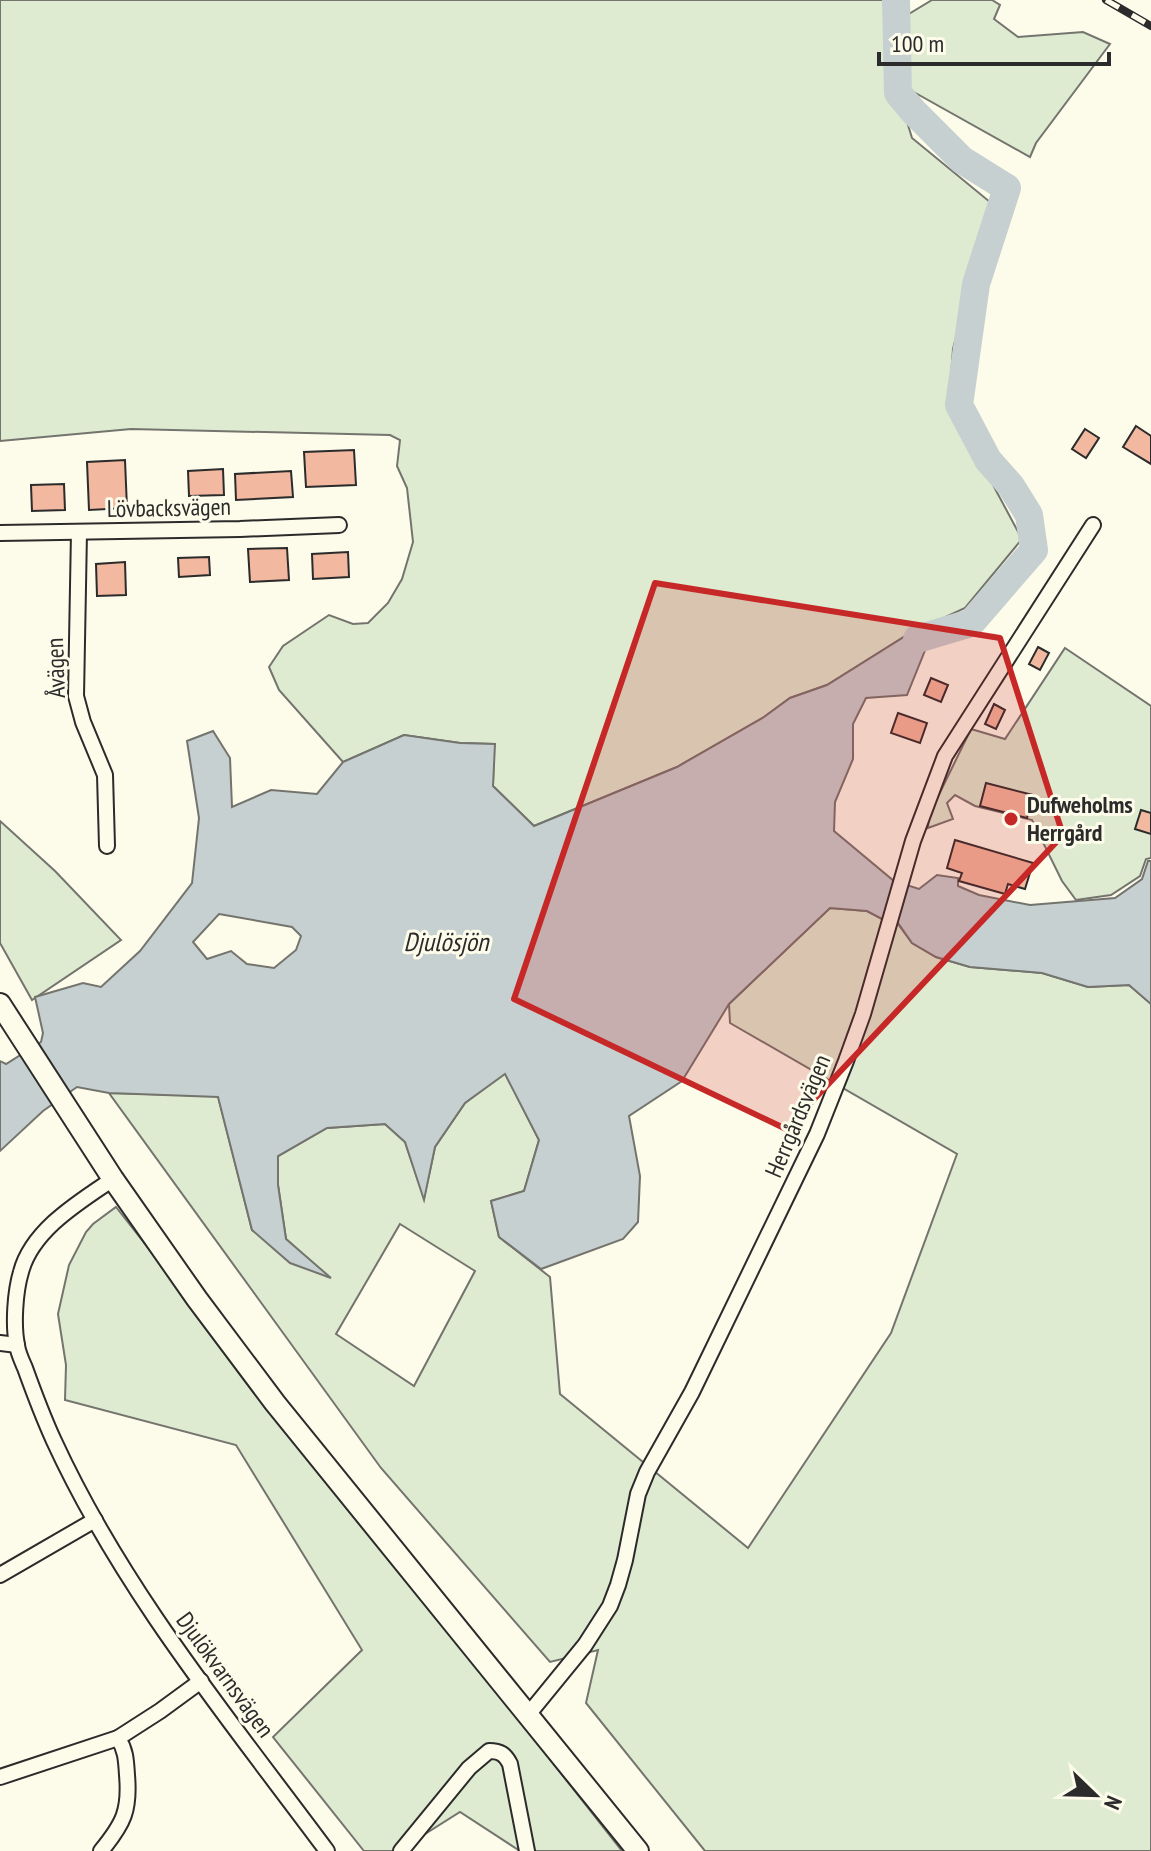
<svg xmlns="http://www.w3.org/2000/svg" width="1151" height="1851" font-family="'PT Sans Narrow',sans-serif">
  <style>
    .green { fill: #deebd1; stroke: #74746e; stroke-width: 2; fill-rule: evenodd }
    .water { fill: #c7d0d0; stroke: #74746e; stroke-width: 2; fill-rule: evenodd }
    .lines { fill: none; stroke-linecap: round; stroke-linejoin: round }
    .river { stroke: #c7d0d0; stroke-width: 28 }
    .building { fill: #f2b8a0; stroke: #2b2b2b; stroke-width: 2 }
    .street-casing { stroke: #2b2b2b; stroke-width: 18 }
    .secondary-casing { stroke: #2b2b2b; stroke-width: 24 }
    .street { stroke: #fdfbea; stroke-width: 14 }
    .secondary { stroke: #fdfbea; stroke-width: 20 }
    .rail-casing { stroke: #2b2b2b; stroke-width: 8 }
    .rail { stroke: #fdfbea; stroke-width: 5; stroke-dasharray: 15; stroke-linecap: butt }
    .marked { fill: #c62828; fill-opacity: 0.2; stroke: #c62828; stroke-width: 6; stroke-linejoin: round }
    .poi-dot { fill: #c62828; stroke: #fdfbea; stroke-width: 3 }
    .labels { text-anchor: middle; stroke-width: 6; stroke-linejoin: round; paint-order: stroke }
    .street-label { font-size: 24px; fill: #2b2b2b; stroke: #fdfbea }
    .poi-label { font-size: 24px; font-weight: bold; fill: #2b2b2b; stroke: #fdfbea; text-anchor: start }
    .water-label { font-size: 26px; font-style: italic; fill: #2b2b2b; stroke: #fdfbea }
  </style>
  <rect width="100%" height="100%" fill="#fdfbea"/>
  <g class="green">
    <polygon points="0,0 893,0 890,17 895,82 912,138 990,202 953,349 949,403 1022,539 965,608 907,635 827,685 790,698 764,717 677,767 534,826 493,786 494,744 460,743 404,735 343,762 279,690 269,667 283,646 329,615 353,624 368,623 388,603 402,579 413,542 407,488 397,466 400,440 390,435 131,429 0,441"/>
    <polygon points="932,0 992,0 1000,5 994,19 1018,37 1083,32 1110,44 1036,143 1030,157 903,86 899,20"/>
    <polygon points="1065,648 1151,706 1151,858 1146,859 1140,876 1111,895 1076,900 1062,881 1032,820 975,806 955,795 947,803 953,819 928,828 929,815 971,729 1005,739"/>
    <polygon points="0,821 55,871 121,940 32,1000 0,943"/>
    <path d="M830,908L867,911L884,920L898,924L912,943L936,957L970,967L1042,973L1088,987L1129,985L1151,1004V1851H705L586,1703L598,1650L550,1662L381,1468L109,1093L218,1096L252,1230L328,1277L286,1239L278,1185L277,1157L327,1128L385,1124L405,1142L424,1198L435,1147L465,1103L505,1073L539,1140L524,1191L491,1201L499,1237L550,1277L560,1394L748,1548L891,1333L957,1154L730,1023L729,1004ZM400,1224L475,1271L414,1386L336,1334Z"/>
    <polygon points="116,1207 622,1851 520,1851 460,1812 398,1851 364,1851 273,1737 362,1650 236,1445 65,1400 66,1365 58,1314 69,1265 86,1232 93,1224"/>
  </g>
  <path class="water" d="M907,635L917,639L926,648L907,695L866,698L853,724V759L835,802L834,831L894,881L919,889L937,875L958,878V886L979,895L1030,905L1115,898L1142,879L1148,861H1151V1004L1129,985L1088,987L1042,973L970,967L936,957L912,943L898,923L884,920L867,911L830,908L729,1004L682,1081L629,1116L640,1176L638,1222L623,1239L541,1269L499,1237L491,1201L524,1191L539,1140L505,1074L465,1103L435,1147L424,1200L405,1142L385,1124L327,1128L278,1156V1185L286,1239L331,1278L290,1263L252,1230L218,1097L109,1093L77,1087L43,1111L0,1151V1061L6,1064L41,1042L43,1033L35,997L83,983L101,987L140,951L192,883L199,818L187,741L213,731L230,758L232,807L271,790L317,794L343,762L404,735L460,743L495,744L493,786L534,826L677,767L764,717L790,698L827,685ZM219,914L292,927L301,936L296,950L274,968L247,964L231,951L207,959L193,942Z"/>
  <g class="lines">
    <polyline class="river" points="896,0 898,93 913,111 962,160 1007,188 976,284 959,405 988,460 1011,486 1029,515 1034,550 971,623 917,639"/>
  </g>
  <g class="building">
    <polygon points="1136,426 1151,436 1151,464 1123,447"/>
    <polygon points="1085,429 1099,438 1086,458 1072,449"/>
    <polygon points="354,450 356,485 306,487 304,452"/>
    <polygon points="125,460 127,508 89,510 87,462"/>
    <polygon points="223,469 224,495 189,496 188,471"/>
    <polygon points="291,471 293,497 236,500 235,474"/>
    <polygon points="64,484 65,510 32,511 31,485"/>
    <polygon points="287,548 289,580 250,582 248,549"/>
    <polygon points="348,552 349,577 313,579 312,554"/>
    <polygon points="209,557 210,575 179,577 178,558"/>
    <polygon points="125,562 126,595 97,596 96,564"/>
    <polygon points="1038,647 1049,653 1040,670 1029,664"/>
    <polygon points="931,678 948,685 941,702 924,695"/>
    <polygon points="994,704 1005,710 996,729 985,724"/>
    <polygon points="898,713 927,723 920,743 891,733"/>
    <polygon points="986,783 1033,795 1027,818 980,806"/>
    <polygon points="1141,810 1151,813 1151,834 1135,829"/>
    <polygon points="955,840 1033,863 1025,889 1008,884 1005,894 959,881 962,873 947,868"/>
  </g>
  <g class="lines">
    <g class="street-casing">
      <g id="street">
        <polyline points="79,532 76,696 83,722 105,775 107,846"/>
        <polyline points="0,533 240,529 339,525"/>
        <path d="M113,1179C79,1202 32,1230 21,1272C15,1292 13,1325 17,1345C18,1353 22,1361 25,1368C34,1393 43,1417 54,1441C123,1591 229,1719 327,1851"/>
        <polyline points="0,1343 17,1345"/>
        <polyline points="0,1575 95,1520"/>
        <polyline points="527,1716 585,1645 610,1606 618,1585 625,1560 638,1494 647,1472 692,1392 817,1134 846,1061 863,1014 913,841 945,756 1093,525"/>
        <polyline points="0,1777 118,1738 160,1711 201,1681"/>
        <path d="M101,1851C124,1823 130,1810 127,1775C126,1760 126,1751 118,1738"/>
        <path d="M401,1851L469,1768L489,1751C500,1751 505,1754 510,1764L527,1851"/>
      </g>
    </g>
    <g class="secondary-casing">
      <polyline id="secondary" points="0,1004 113,1179 197,1299 275,1403 638,1851"/>
    </g>
    <use href="#street" class="street"/>
    <use href="#secondary" class="secondary"/>
    <g class="rail-casing">
      <polyline id="rail" points="1106,0 1151,26"/>
    </g>
    <use href="#rail" class="rail"/>
  </g>
  <path class="marked" d="M655,583L1000,638L1063,835L786,1129L514,999Z"/>
  <circle class="poi-dot" cx="1011" cy="819" r="8"/>
  <g class="labels">
    <g class="street-label">
      <text transform="translate(169 508) rotate(-1)" y="8">Lövbacksvägen</text>
      <text transform="translate(56 668) rotate(-92)" y="8">Åvägen</text>
      <text transform="translate(798 1116) rotate(-67)" y="8">Herrgårdsvägen</text>
      <text transform="translate(225 1675) rotate(54)" y="8">Djulökvarnsvägen</text>
    </g>
    <g class="poi-label">
      <text x="1027" y="813">Dufweholms<tspan x="1027" dy="28">Herrgård</tspan></text>
    </g>
    <g class="water-label">
      <text x="446" y="951">Djulösjön</text>
    </g>
  </g>
  <g transform="translate(1095 1795) rotate(113)" stroke="#fdfbea" stroke-width="6" paint-order="stroke">
  <path d="M0-6L14 30L0 20L-14 30Z" fill="#2b2b2b"/>
  <text y="-12" font-size="22" font-weight="bold" text-anchor="middle" fill="#2b2b2b">N</text>
  </g>
  <path d="M879 52v12h230v-12" fill="none" stroke="#2b2b2b" stroke-width="4"/>
  <text x="891" y="52" font-size="24" fill="#2b2b2b" stroke="#fdfbea" stroke-width="6" paint-order="stroke">100 m</text>
</svg>
